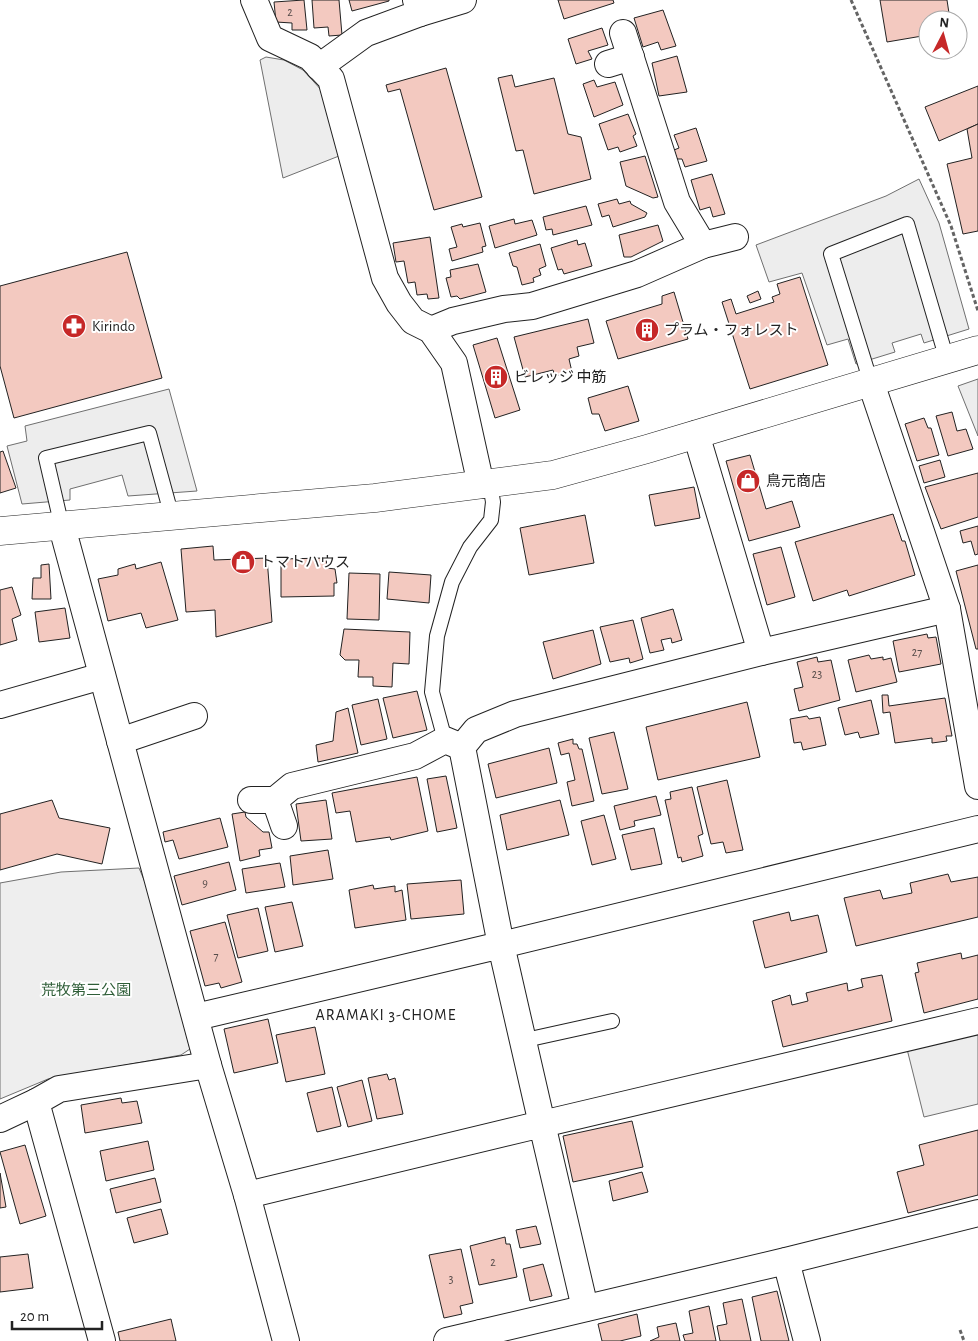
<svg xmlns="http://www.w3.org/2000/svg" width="978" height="1341" font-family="'Alegreya Sans','Noto Sans JP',sans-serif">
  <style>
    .green { fill: #eee; stroke: #6f6f6f }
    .parking { fill: #ededed; stroke: #6f6f6f }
    .building { fill: #f3c9c0; stroke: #222 }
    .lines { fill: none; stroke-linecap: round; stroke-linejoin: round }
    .lane-casing { stroke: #222; stroke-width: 16 }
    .street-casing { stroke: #222; stroke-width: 28 }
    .secondary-casing { stroke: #222; stroke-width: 29 }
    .path { stroke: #646464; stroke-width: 3; stroke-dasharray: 4 2.5; stroke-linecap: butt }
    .lane { stroke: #fff; stroke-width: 14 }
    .street { stroke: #fff; stroke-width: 26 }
    .secondary { stroke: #fff; stroke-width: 28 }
    .labels { text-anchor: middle; stroke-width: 4; stroke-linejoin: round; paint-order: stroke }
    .number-label { font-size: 12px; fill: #564c4a }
    .poi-label { font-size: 15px; fill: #222; stroke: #fff; text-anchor: start }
    .park-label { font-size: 15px; fill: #2f5e38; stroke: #fff }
    .neighbourhood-label { font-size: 16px; letter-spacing: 1px; fill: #222; stroke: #fff }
  </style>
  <rect width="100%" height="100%" fill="#fff"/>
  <polygon class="green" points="139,868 150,894 190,1049 181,1055 48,1079 0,1099 0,883 61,872"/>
  <g class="parking">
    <polygon points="266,57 284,60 303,70 324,93 339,156 283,178 260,60"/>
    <polygon points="919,179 939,223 969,329 924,343 921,334 892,343 895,352 856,364 848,339 827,345 802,273 769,282 756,245 886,196"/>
    <polygon points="978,379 978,436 958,386"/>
    <polygon points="169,389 197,491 128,496 122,475 70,489 70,500 22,504 7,446 27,441 25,426"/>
    <polygon points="978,1032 978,1104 924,1117 907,1049"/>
  </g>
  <g class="building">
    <polygon points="304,0 307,30 292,30 292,23 276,22 274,2"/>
    <polygon points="312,0 339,0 342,35 329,36 328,27 314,28"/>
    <polygon points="349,0 389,0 389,1 352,11"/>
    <polygon points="558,0 613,0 614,3 564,19"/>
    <polygon points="880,0 947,0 950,20 928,20 928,35 887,42"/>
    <polygon points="663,10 676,46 661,50 658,42 643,47 634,18"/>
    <polygon points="602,28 608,45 588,51 592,59 576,64 568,39"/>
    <polygon points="677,56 687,92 659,96 652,63"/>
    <polygon points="446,68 482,197 434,210 400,89 388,92 386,85"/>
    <polygon points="512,75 515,87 554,78 568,134 581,137 591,179 534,194 523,150 516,151 498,78"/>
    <polygon points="594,80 597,87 615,82 623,105 594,117 583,84"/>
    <polygon points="978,86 978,124 939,141 925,107"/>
    <polygon points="628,114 636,134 633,136 637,146 620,152 618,147 608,150 599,124"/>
    <polygon points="978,124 978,231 963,234 947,164 972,158 967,129"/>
    <polygon points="696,128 707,161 685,167 682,159 677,159 674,150 679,148 674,135"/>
    <polygon points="645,156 658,197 653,198 626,186 620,162"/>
    <polygon points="712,174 725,214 713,217 710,207 700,210 691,180"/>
    <polygon points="617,199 619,204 630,201 631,204 647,213 645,217 613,227 609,215 602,217 598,204"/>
    <polygon points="586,206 592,225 553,235 552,229 546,230 543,217"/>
    <polygon points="514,219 515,224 532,220 537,235 495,248 489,226"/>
    <polygon points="480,223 486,246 482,247 483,252 452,261 449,249 457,247 451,227 462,224 463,227"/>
    <polygon points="658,225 663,241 631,257 624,257 619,235"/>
    <polygon points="430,237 439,298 428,299 427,294 417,295 415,282 408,283 404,261 396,262 393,243"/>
    <polygon points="577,240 578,245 585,243 592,266 564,274 562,269 558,270 551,248"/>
    <polygon points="540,244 546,266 539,269 541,275 533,278 534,282 522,285 517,267 513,266 509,253"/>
    <polygon points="127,252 162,378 14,418 0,366 0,286"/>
    <polygon points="478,264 486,292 460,299 457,296 451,297 446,278 451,277 450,270"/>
    <polygon points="800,277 828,365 750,389 722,302 731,299 736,314 774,302 772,297 780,294 777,284"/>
    <polygon points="758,291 761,299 750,303 747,296"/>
    <polygon points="674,292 688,339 618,359 606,321 662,304 662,296"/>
    <polygon points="588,319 594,343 577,347 579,356 569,359 572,372 555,376 553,370 525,377 514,337"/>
    <polygon points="497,338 520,410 495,418 473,345"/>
    <polygon points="628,386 639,421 605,431 599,414 592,414 588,398"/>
    <polygon points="952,412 957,431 966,429 973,449 948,456 936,416"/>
    <polygon points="924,418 928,428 931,428 939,455 917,461 905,424"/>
    <polygon points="3,451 16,488 0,493 0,452"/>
    <polygon points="750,455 766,509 792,501 800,527 749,541 726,461"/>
    <polygon points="940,460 945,477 924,483 919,466"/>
    <polygon points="978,473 978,517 941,529 925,487"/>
    <polygon points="694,487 700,518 655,526 649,495"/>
    <polygon points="893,514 902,541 905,541 915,575 849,596 847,590 813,601 795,542"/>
    <polygon points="585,515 594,563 529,575 520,528"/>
    <polygon points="978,526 978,554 975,555 971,541 963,543 960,531"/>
    <polygon points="213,546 214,560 267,558 272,622 216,637 215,610 186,612 181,549"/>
    <polygon points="781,547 795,597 767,605 753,554"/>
    <polygon points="326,558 327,568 335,569 337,583 334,583 334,596 281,597 281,559"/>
    <polygon points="161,562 178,620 146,628 141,613 108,621 98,579 118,575 118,569 135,564 136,569"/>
    <polygon points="49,564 51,599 32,599 33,578 41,578 41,565"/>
    <polygon points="978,565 978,649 976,649 956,571"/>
    <polygon points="389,572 431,575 429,603 387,599"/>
    <polygon points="349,573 380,574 379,620 347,619"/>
    <polygon points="12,587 21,615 12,619 17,640 0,645 0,590"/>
    <polygon points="65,608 70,638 39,642 35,612"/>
    <polygon points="673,609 682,640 672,643 671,638 661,640 664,650 650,653 641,618"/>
    <polygon points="633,620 643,659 630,663 629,658 610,662 600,627"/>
    <polygon points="344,629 410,632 409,664 393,663 392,687 373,686 373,677 358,677 359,660 345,660 340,655"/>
    <polygon points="593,630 601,664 553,679 543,642"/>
    <polygon points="927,634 928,638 936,637 941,664 899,672 893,641"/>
    <polygon points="869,655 871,659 883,657 883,660 891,658 897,682 856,692 848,660"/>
    <polygon points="817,657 818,662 831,660 840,700 799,711 794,689 803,687 797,662"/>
    <polygon points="417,691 427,730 393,738 383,698"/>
    <polygon points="882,695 888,695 889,706 945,698 952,736 946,736 947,741 932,743 932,738 895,743 890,712 883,713"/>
    <polygon points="378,699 387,739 361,745 352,705"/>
    <polygon points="871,700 879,734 860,738 858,732 845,735 838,708"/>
    <polygon points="747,702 760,757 658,780 646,727"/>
    <polygon points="348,708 358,753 318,762 316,745 333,741 336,712"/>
    <polygon points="807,716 809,719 820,717 826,745 803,750 801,742 794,743 790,719"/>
    <polygon points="614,732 628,789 602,794 589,738"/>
    <polygon points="573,739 573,744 577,744 579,749 582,749 594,801 572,806 567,782 575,780 569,753 561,755 558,743"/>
    <polygon points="549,748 557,783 496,798 488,764"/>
    <polygon points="446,776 457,828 437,832 427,779"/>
    <polygon points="417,777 428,831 391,840 390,837 356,842 350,811 336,813 332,793"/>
    <polygon points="727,780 743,850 726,853 723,842 711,844 697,787"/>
    <polygon points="692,787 703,834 698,836 703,856 682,862 681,857 678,858 665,800 671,799 670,792"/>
    <polygon points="656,796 661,815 634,821 635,826 620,830 614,806"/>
    <polygon points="52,800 59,818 110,828 102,864 57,854 0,870 0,814"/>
    <polygon points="326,800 332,839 301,841 296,804"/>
    <polygon points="560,800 569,835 507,850 500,815"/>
    <polygon points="245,812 246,817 263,832 269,832 272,848 259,850 260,856 240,861 232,814"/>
    <polygon points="604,815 616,859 592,865 581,821"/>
    <polygon points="220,818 228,847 179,859 173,840 165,842 163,832"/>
    <polygon points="654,828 662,864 631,870 622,835"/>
    <polygon points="328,850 333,879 293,885 290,856"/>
    <polygon points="229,862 236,890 182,905 174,876"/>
    <polygon points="280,863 285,887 246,893 242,869"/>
    <polygon points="948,874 951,882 978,877 978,917 856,946 844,898 880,890 883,899 912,893 910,883"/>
    <polygon points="461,880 464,914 411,919 407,884"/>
    <polygon points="373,885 374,889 395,886 395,892 402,890 406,920 355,928 349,890"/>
    <polygon points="292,902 303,946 275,952 265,907"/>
    <polygon points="258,908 268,951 238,958 227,915"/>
    <polygon points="789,912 791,921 818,915 827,952 765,968 753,921"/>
    <polygon points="225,922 242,982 221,988 219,983 205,986 190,931"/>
    <polygon points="961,953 962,959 978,955 978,999 924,1013 915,973 919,972 917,963"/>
    <polygon points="882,975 892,1021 783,1047 772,1001 790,995 792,1005 808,1001 806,993 847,983 848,991 863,987 861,979"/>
    <polygon points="268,1019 278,1063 234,1073 224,1029"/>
    <polygon points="315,1027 325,1074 286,1082 276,1035"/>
    <polygon points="387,1074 389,1080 395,1078 403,1114 377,1119 368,1078"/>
    <polygon points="362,1080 372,1121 348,1127 337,1087"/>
    <polygon points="332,1087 341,1126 317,1132 307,1093"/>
    <polygon points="121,1098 122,1103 137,1101 142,1123 85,1133 81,1105"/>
    <polygon points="632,1121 643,1167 573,1182 563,1136"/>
    <polygon points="978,1130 978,1195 908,1213 897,1172 924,1165 919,1145"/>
    <polygon points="148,1141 154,1170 106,1181 100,1151"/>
    <polygon points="25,1145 46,1216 20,1224 0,1152"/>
    <polygon points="642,1172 648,1192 613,1201 609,1181"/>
    <polygon points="0,1173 6,1207 0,1208"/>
    <polygon points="155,1178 161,1202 116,1213 110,1189"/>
    <polygon points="161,1209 168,1234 134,1243 127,1218"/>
    <polygon points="536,1226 541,1244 520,1248 516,1230"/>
    <polygon points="505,1237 506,1244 510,1244 517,1277 479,1285 470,1246"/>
    <polygon points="461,1249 473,1303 460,1306 462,1314 444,1318 429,1255"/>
    <polygon points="28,1254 33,1288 0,1292 0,1257"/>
    <polygon points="543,1264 552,1296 530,1301 523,1269"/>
    <polygon points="777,1291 789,1341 761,1341 752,1297"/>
    <polygon points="742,1299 751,1341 720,1341 717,1326 727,1324 723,1303"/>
    <polygon points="709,1306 716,1341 685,1341 683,1335 693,1333 689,1311"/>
    <polygon points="637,1314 641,1336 620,1341 602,1341 598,1324"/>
    <polygon points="171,1319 176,1341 120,1341 118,1332"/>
    <polygon points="676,1323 680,1341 650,1341 659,1337 657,1327"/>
  </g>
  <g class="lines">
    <g class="lane-casing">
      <g id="lane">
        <polyline points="871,383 831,254 907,224 947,360"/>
        <polyline points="62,527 46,458 149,433 172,517"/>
        <polyline points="445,740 432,692 437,636 452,582 470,547 491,520 493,502 490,484"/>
        <polyline points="521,1041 612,1021"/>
      </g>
    </g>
    <g class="street-casing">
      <g id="street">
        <polyline points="254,0 270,38 310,57 331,79 385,278 399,303 413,321 431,330 454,363 481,485"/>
        <polyline points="420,13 463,0"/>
        <polyline points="608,64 631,57"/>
        <polyline points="319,67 366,33 420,13 416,0"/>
        <polyline points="703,245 735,237"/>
        <polyline points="431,330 453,321 504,309 532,306 637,274 703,245 677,202 623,33"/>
        <polyline points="871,383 947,609 978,786"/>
        <polyline points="696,434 761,652"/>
        <polyline points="62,527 208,1065"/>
        <polyline points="947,609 761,652 515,714 476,730 462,747 501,945 978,829"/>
        <polyline points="0,705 102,676"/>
        <polyline points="120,741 194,716"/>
        <polyline points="251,800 275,800"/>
        <polyline points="284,826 275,800 292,786 415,756 445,740 462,747"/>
        <polyline points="196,1017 501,945 542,1124 978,1021"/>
        <polyline points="0,1119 36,1102"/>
        <polyline points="247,1195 286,1341"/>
        <polyline points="786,1261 807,1341"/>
        <polyline points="481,1333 786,1261 978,1213"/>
        <polyline points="102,1341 36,1102 59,1089 208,1065 247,1195 542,1124 585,1308"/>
        <polyline points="447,1341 481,1333 482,1341"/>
      </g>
    </g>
    <g class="secondary-casing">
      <polyline id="secondary" points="0,531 375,498 553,475 647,449 978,350"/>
    </g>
    <g class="path">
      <polyline points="851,0 951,226 978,311"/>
      <polyline points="960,1330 964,1341"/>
    </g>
    <use href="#lane" class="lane"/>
    <use href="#street" class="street"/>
    <use href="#secondary" class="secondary"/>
  </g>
  <defs>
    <g id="pharmacy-disc" transform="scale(1.25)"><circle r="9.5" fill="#c62828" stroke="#fff"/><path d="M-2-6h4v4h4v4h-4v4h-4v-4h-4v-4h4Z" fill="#fff"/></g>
    <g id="building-disc" transform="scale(1.25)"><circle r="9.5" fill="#c62828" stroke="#fff"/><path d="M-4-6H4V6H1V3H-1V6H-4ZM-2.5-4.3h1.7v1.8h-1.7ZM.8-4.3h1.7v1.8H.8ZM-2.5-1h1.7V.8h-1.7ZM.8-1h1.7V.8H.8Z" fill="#fff"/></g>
    <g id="shop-disc" transform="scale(1.25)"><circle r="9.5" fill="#c62828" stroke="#fff"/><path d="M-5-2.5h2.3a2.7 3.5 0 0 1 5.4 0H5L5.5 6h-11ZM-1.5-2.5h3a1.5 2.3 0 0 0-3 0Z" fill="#fff"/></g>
  </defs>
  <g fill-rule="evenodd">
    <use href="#pharmacy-disc" x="74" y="326"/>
    <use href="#building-disc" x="647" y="330"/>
    <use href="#building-disc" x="496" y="377"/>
    <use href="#shop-disc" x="748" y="481"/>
    <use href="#shop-disc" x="243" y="562"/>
  </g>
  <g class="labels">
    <g class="number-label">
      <text x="290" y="16">2</text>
      <text x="917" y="656">27</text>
      <text x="817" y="678">23</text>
      <text x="205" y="887">9</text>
      <text x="216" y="960">7</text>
      <text x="493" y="1266">2</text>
      <text x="451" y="1283">3</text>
    </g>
    <g class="poi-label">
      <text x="92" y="331">Kirindo</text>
      <text x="664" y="335">プラム・フォレスト</text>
      <text x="514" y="382">ビレッジ 中筋</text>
      <text x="766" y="486">鳥元商店</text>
      <text x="260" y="567">トマトハウス</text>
    </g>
    <g class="park-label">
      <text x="86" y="995">荒牧第三公園</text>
    </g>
    <g class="neighbourhood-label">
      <text x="386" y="1020">ARAMAKI 3-CHOME</text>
    </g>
  </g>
  <g transform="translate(943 35) rotate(6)"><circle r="24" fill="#ffffff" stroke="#a7a7a7"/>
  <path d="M0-4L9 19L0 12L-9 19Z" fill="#c62828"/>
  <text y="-8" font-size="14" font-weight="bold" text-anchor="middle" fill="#222222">N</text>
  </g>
  <path d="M12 1321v8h90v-8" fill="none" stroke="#222222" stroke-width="2.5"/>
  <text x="20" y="1321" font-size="15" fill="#222222" stroke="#ffffff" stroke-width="4" paint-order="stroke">20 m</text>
</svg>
